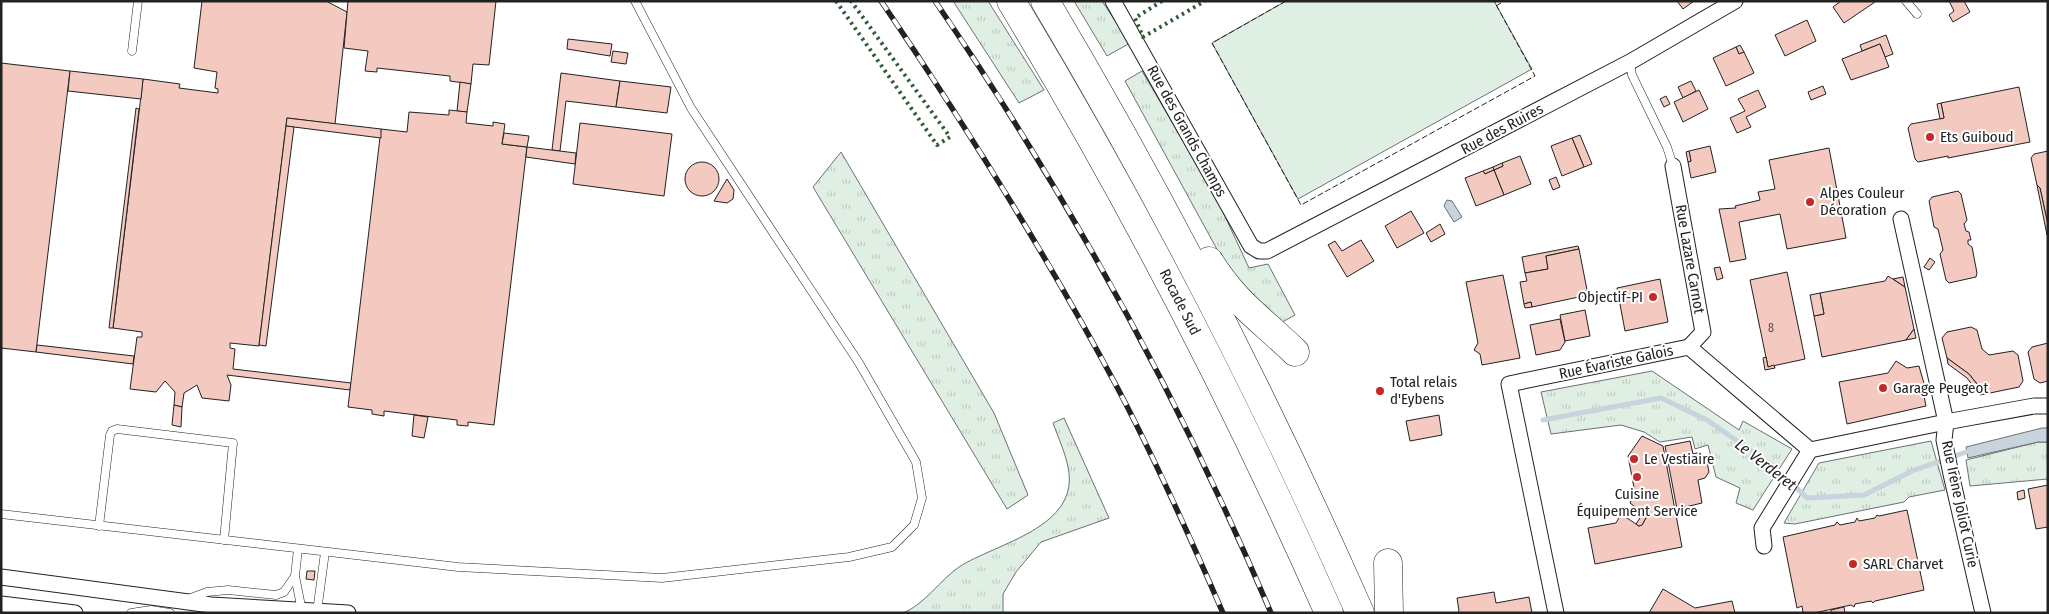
<svg xmlns="http://www.w3.org/2000/svg" width="2049" height="614" font-family="'Fira Sans Condensed',sans-serif">
  <style>
    .grass { fill: url(#grass-tufts); stroke: #6f6f6f }
    .garden { fill: #e0efe3; stroke: #6f6f6f }
    .water { fill: #c7d3dd; stroke: #6f6f6f }
    .lines { fill: none; stroke-linecap: round; stroke-linejoin: round }
    .stream { stroke: #c7d3dd; stroke-width: 5 }
    .building { fill: #f3c9c0; stroke: #222 }
    .lane-casing { stroke: #222; stroke-width: 9 }
    .street-casing { stroke: #222; stroke-width: 17 }
    .highway-casing { stroke: #222; stroke-width: 29 }
    .lane { stroke: #fff; stroke-width: 8 }
    .street { stroke: #fff; stroke-width: 15 }
    .highway { stroke: #fff; stroke-width: 28 }
    .rail-casing { stroke: #222; stroke-width: 5.5 }
    .rail { stroke: #fff; stroke-width: 4; stroke-dasharray: 11; stroke-linecap: butt }
    .hedge { stroke: #2f5e38; stroke-width: 4; stroke-dasharray: 2.5 4; stroke-linecap: butt }
    .fence { stroke: #222; stroke-width: 1; stroke-dasharray: 6 2.5; stroke-linecap: butt }
    .poi-dot { fill: #c62828; stroke: #fff; stroke-width: 2 }
    .labels { text-anchor: middle; stroke-width: 4; stroke-linejoin: round; paint-order: stroke }
    .number-label { font-size: 12px; fill: #564c4a }
    .street-label { font-size: 15px; fill: #222; stroke: #fff }
    .poi-label { font-size: 15px; fill: #222; stroke: #fff; text-anchor: start }
    .water-label { font-size: 16px; font-style: italic; fill: #222; stroke: #fff }
  </style>
  <defs>
    <pattern id="grass-tufts" width="24" height="20" patternUnits="userSpaceOnUse" patternTransform="scale(1.25)"><rect width="24" height="20" fill="#e0efe3"/><path d="M3 7l-1-3M5 7V3M7 7l1-3M15 17l-1-3M17 17v-4M19 17l1-3" fill="none" stroke="#c0cdc2"/></pattern>
  </defs>
  <rect width="100%" height="100%" fill="#fff"/>
  <g class="grass">
    <polygon points="953,1 988,1 1044,90 1019,103"/>
    <polygon points="1074,1 1102,1 1130,43 1107,56"/>
    <polygon points="1142,71 1216,197 1249,268 1268,264 1295,315 1277,325 1236,289 1219,253 1125,81"/>
    <polygon points="841,152 994,413 1028,495 1007,509 813,187"/>
    <polygon points="1652,371 1739,430 1743,421 1792,449 1753,510 1736,503 1740,488 1716,477 1708,445 1695,449 1692,437 1660,442 1644,432 1621,425 1551,434 1541,392"/>
    <path d="M1064,418L1109,518L1041,542L1016,572L1003,594V613H903C924,605 940,580 959,567C996,543 1081,528 1068,467C1065,452 1058,437 1053,423Z"/>
    <polygon points="1931,441 1945,490 1909,497 1904,502 1795,524 1784,523 1819,463"/>
    <polygon points="2038,442 2048,442 2048,479 1970,486 1966,460"/>
  </g>
  <polygon class="garden" points="1286,1 1494,1 1532,69 1298,199 1212,43"/>
  <g class="water">
    <polygon points="1447,200 1452,201 1462,217 1454,222 1444,206"/>
    <polygon points="2042,428 2048,428 2048,442 2038,442 1968,458 1966,447"/>
  </g>
  <g class="lines">
    <polyline class="stream" points="1543,420 1661,398 1707,420 1773,466 1807,498 1864,495 1912,471 1972,450"/>
  </g>
  <g class="building">
    <polygon points="202,1 326,1 347,12 335,124 287,118 259,346 230,343 230,348 235,349 233,369 351,383 350,390 227,375 231,385 229,401 202,398 197,385 184,393 182,407 174,405 175,392 165,381 156,392 130,389 137,337 142,337 142,332 113,328 143,79 180,84 179,88 218,93 218,89 215,88 217,72 194,68"/>
    <polygon points="348,1 496,1 489,65 473,64 471,84 450,81 450,76 377,68 377,72 365,71 368,51 344,48"/>
    <polygon points="1677,1 1694,1 1683,9"/>
    <polygon points="1841,1 1875,1 1875,2 1844,23 1833,7"/>
    <polygon points="1949,1 1964,1 1970,12 1953,22 1949,15 1954,11"/>
    <polygon points="1807,20 1816,41 1785,56 1775,35"/>
    <polygon points="1886,35 1893,54 1885,57 1880,44 1862,51 1860,45"/>
    <polygon points="568,39 612,44 610,56 567,49"/>
    <polygon points="1880,44 1889,67 1851,80 1842,59"/>
    <polygon points="1740,45 1744,52 1739,54 1736,47"/>
    <polygon points="1736,47 1739,54 1744,52 1754,73 1726,86 1713,58"/>
    <polygon points="613,51 628,53 626,64 611,62"/>
    <polygon points="1,63 70,71 36,352 1,348"/>
    <polygon points="70,71 143,79 141,99 68,91"/>
    <polygon points="561,73 620,81 616,107 566,101 560,151 552,150"/>
    <polygon points="620,81 671,87 667,113 616,107"/>
    <polygon points="1691,81 1696,91 1683,98 1678,87"/>
    <polygon points="460,82 471,84 467,112 457,111"/>
    <polygon points="1823,86 1826,94 1811,100 1808,92"/>
    <polygon points="2019,87 2030,142 1948,158 1948,156 1918,162 1915,159 1908,128 1911,124 1944,118 1941,103"/>
    <polygon points="1699,90 1708,109 1683,122 1674,102"/>
    <polygon points="1758,90 1766,107 1746,117 1751,127 1737,133 1730,118 1745,111 1738,99"/>
    <polygon points="1666,96 1670,104 1664,107 1660,99"/>
    <polygon points="1941,103 1944,118 1940,119 1937,104"/>
    <polygon points="136,108 139,109 113,328 109,328"/>
    <polygon points="449,110 467,112 466,123 493,126 493,122 505,124 502,144 527,147 494,425 468,422 468,426 457,425 457,420 384,411 384,416 372,414 372,410 348,407 381,129 407,132 409,112 449,115"/>
    <polygon points="287,118 381,129 381,138 286,126"/>
    <polygon points="580,123 672,134 664,196 573,184"/>
    <polygon points="286,126 294,127 266,346 259,345"/>
    <polygon points="504,133 529,136 527,147 502,144"/>
    <polygon points="1580,135 1592,164 1584,167 1572,138"/>
    <polygon points="1572,138 1584,167 1562,176 1551,146"/>
    <polygon points="1710,146 1716,172 1691,178 1688,162 1691,161 1689,151"/>
    <polygon points="527,147 576,153 575,164 526,157"/>
    <polygon points="1829,148 1846,238 1787,249 1780,214 1739,222 1746,259 1730,262 1719,209 1736,208 1735,206 1760,200 1758,192 1775,189 1769,160"/>
    <polygon points="1689,151 1691,161 1688,162 1686,152"/>
    <polygon points="2048,151 2048,225 2040,188 2037,185 2031,158 2034,154"/>
    <polygon points="1520,156 1531,184 1504,195 1494,170 1503,166 1502,163"/>
    <circle cx="702" cy="179" r="17"/>
    <polygon points="1502,163 1503,166 1494,170 1493,167"/>
    <polygon points="1493,167 1494,170 1485,174 1483,171"/>
    <polygon points="1494,170 1504,195 1476,206 1465,178 1483,171 1485,174"/>
    <polygon points="1556,177 1560,187 1553,190 1549,180"/>
    <polygon points="727,179 734,190 733,199 727,203 714,201"/>
    <polygon points="2037,185 2040,188 2048,225 2047,235"/>
    <polygon points="1958,191 1961,194 1967,220 1964,224 1966,231 1969,232 1971,240 1968,240 1968,244 1972,247 1977,273 1976,277 1949,283 1946,280 1940,254 1943,250 1938,229 1934,227 1929,201 1932,197"/>
    <polygon points="1411,211 1424,233 1397,248 1385,226"/>
    <polygon points="1440,224 1445,234 1431,242 1426,233"/>
    <polygon points="1361,240 1374,261 1347,277 1328,245 1335,241 1342,251"/>
    <polygon points="1578,246 1579,249 1546,256 1548,269 1525,273 1522,257"/>
    <polygon points="1579,249 1588,295 1532,307 1531,302 1524,304 1520,282 1527,281 1525,273 1548,269 1546,256"/>
    <polygon points="1930,258 1935,262 1929,270 1924,267"/>
    <polygon points="1720,267 1723,278 1717,280 1714,268"/>
    <polygon points="1787,272 1805,359 1768,367 1750,280"/>
    <polygon points="1503,275 1520,358 1482,365 1480,354 1474,350 1478,343 1466,282"/>
    <polygon points="1888,276 1905,287 1914,329 1906,340 1822,357 1814,316 1824,314 1820,293 1885,281"/>
    <polygon points="1903,277 1905,287 1893,279"/>
    <polygon points="1660,279 1668,322 1625,331 1617,288"/>
    <polygon points="1820,293 1824,314 1814,316 1810,295"/>
    <polygon points="1531,302 1532,307 1525,308 1524,304"/>
    <polygon points="1585,310 1590,336 1565,341 1560,315"/>
    <polygon points="1560,319 1565,342 1560,350 1536,355 1530,325"/>
    <polygon points="1971,327 1977,330 1982,349 1989,355 2013,351 2018,355 2023,381 2019,387 1985,394 1969,374 1947,358 1942,338 1947,332"/>
    <polygon points="1914,329 1916,338 1906,340"/>
    <polygon points="2048,343 2048,381 2040,383 2034,379 2028,352 2032,347"/>
    <polygon points="37,345 134,356 133,364 36,352"/>
    <polygon points="1766,357 1768,367 1774,365 1775,368 1765,370 1763,358"/>
    <polygon points="1947,358 1969,374 1985,394 1980,395 1967,378 1948,364"/>
    <polygon points="1896,361 1907,368 1919,366 1927,394 1924,396 1926,406 1847,424 1839,382 1888,373"/>
    <polygon points="174,405 182,407 181,427 172,425"/>
    <polygon points="414,415 428,417 424,438 412,436"/>
    <polygon points="1439,415 1442,435 1410,441 1406,421"/>
    <polygon points="1642,436 1663,446 1682,547 1595,564 1588,528 1616,523 1621,514 1639,526 1642,525 1647,516 1630,503 1635,493 1628,456"/>
    <polygon points="1690,441 1693,454 1701,452 1706,457 1709,472 1705,478 1698,480 1702,503 1677,509 1665,446"/>
    <polygon points="2048,485 2048,527 2036,529 2028,489"/>
    <polygon points="2024,490 2025,498 2018,500 2017,492"/>
    <polygon points="1907,510 1924,590 1875,601 1873,603 1871,601 1855,604 1854,607 1851,605 1814,613 1803,613 1802,606 1797,608 1783,537 1835,525 1837,522 1840,525 1855,522 1857,518 1859,521 1875,518 1877,515 1879,516"/>
    <polygon points="1644,512 1647,516 1642,525 1639,526 1636,524"/>
    <polygon points="307,571 315,571 314,580 306,579"/>
    <polygon points="1663,589 1695,608 1732,601 1735,613 1649,613"/>
    <polygon points="1494,592 1496,603 1529,597 1532,613 1457,613 1459,611 1457,598"/>
    <polygon points="1844,607 1845,613 1831,613 1831,610"/>
  </g>
  <g class="lines">
    <g class="lane-casing">
      <g id="lane">
        <polyline points="1906,1 1917,14"/>
        <polyline points="132,51 138,1"/>
        <polyline points="1630,62 1632,75 1667,147 1673,166"/>
        <polyline points="1,514 458,567 662,578 849,557 892,547 914,525 922,498 916,462 859,363 691,108 635,1"/>
        <polyline points="99,526 110,435 112,431 117,429 233,443 224,540"/>
        <polyline points="298,549 295,576 302,611"/>
        <polyline points="188,599 207,592 228,590 276,595 284,592 295,576"/>
        <polyline points="317,612 325,552"/>
        <polyline points="131,613 151,610 170,613"/>
      </g>
    </g>
    <g class="street-casing">
      <g id="street">
        <polyline points="1113,1 1251,246 1259,251 1267,251 1630,62 1735,1"/>
        <polyline points="1673,166 1703,332 1689,347"/>
        <polyline points="1901,219 1946,422 1944,440 1951,474 1983,613"/>
        <polyline points="1764,546 1762,528 1810,450"/>
        <polyline points="1,577 211,605 348,613"/>
        <polyline points="1,604 75,613"/>
        <polyline points="1556,613 1509,384 1689,347 1810,450 1946,422 2034,406 2048,406"/>
      </g>
    </g>
    <g class="highway-casing">
      <g id="highway">
        <path d="M1011,1C1130,198 1236,402 1329,613"/>
        <path d="M1045,1C1163,199 1267,402 1360,613"/>
        <path d="M1209,261C1235,303 1261,319 1295,352"/>
        <polyline points="1388,563 1389,613"/>
      </g>
    </g>
    <use href="#lane" class="lane"/>
    <use href="#street" class="street"/>
    <use href="#highway" class="highway"/>
    <g class="rail-casing">
      <g id="rail">
        <path d="M881,1C966,126 1046,254 1117,387C1156,461 1190,537 1223,613"/>
        <path d="M935,1C1068,195 1179,397 1271,613"/>
      </g>
    </g>
    <use href="#rail" class="rail"/>
    <g class="hedge">
      <polyline points="836,1 937,145 950,137 851,1"/>
      <polyline points="1162,1 1135,18 1143,37 1205,1"/>
    </g>
    <g class="fence">
      <polyline points="1286,1 1212,43 1301,205 1535,76 1494,1"/>
      <polyline points="1496,6 1504,1"/>
    </g>
  </g>
  <g class="poi-dot">
    <circle cx="1930" cy="137" r="5"/>
    <circle cx="1810" cy="202" r="5"/>
    <circle cx="1653" cy="297" r="5"/>
    <circle cx="1883" cy="388" r="5"/>
    <circle cx="1380" cy="391" r="5"/>
    <circle cx="1634" cy="459" r="5"/>
    <circle cx="1637" cy="477" r="5"/>
    <circle cx="1853" cy="564" r="5"/>
  </g>
  <g class="labels">
    <g class="number-label">
      <text x="1771" y="332">8</text>
    </g>
    <g class="street-label">
      <text transform="translate(1502 129) rotate(-28)" y="5">Rue des Ruires</text>
      <text transform="translate(1187 131) rotate(61)" y="5">Rue des Grands Champs</text>
      <text transform="translate(1690 259) rotate(80)" y="5">Rue Lazare Carnot</text>
      <text transform="translate(1180 302) rotate(63)" y="5">Rocade Sud</text>
      <text transform="translate(1616 362) rotate(-12)" y="5">Rue Évariste Galois</text>
      <text transform="translate(1960 504) rotate(78)" y="5">Rue Irène Joliot Curie</text>
    </g>
    <g class="poi-label">
      <text x="1940" y="142">Ets Guiboud</text>
      <text x="1820" y="198">Alpes Couleur<tspan x="1820" dy="17">Décoration</tspan></text>
      <text x="1643" y="302" text-anchor="end">Objectif-PI</text>
      <text x="1390" y="387">Total relais<tspan x="1390" dy="17">d'Eybens</tspan></text>
      <text x="1893" y="393">Garage Peugeot</text>
      <text x="1644" y="464">Le Vestiaire</text>
      <text x="1637" y="499" text-anchor="middle">Cuisine<tspan x="1637" dy="17">Équipement Service</tspan></text>
      <text x="1863" y="569">SARL Charvet</text>
    </g>
    <g class="water-label">
      <text transform="translate(1766 464) rotate(38)" y="6">Le Verderet</text>
    </g>
  </g>
  <rect width="2049" height="614" fill="none" stroke="#222222" stroke-width="5"/>
</svg>
